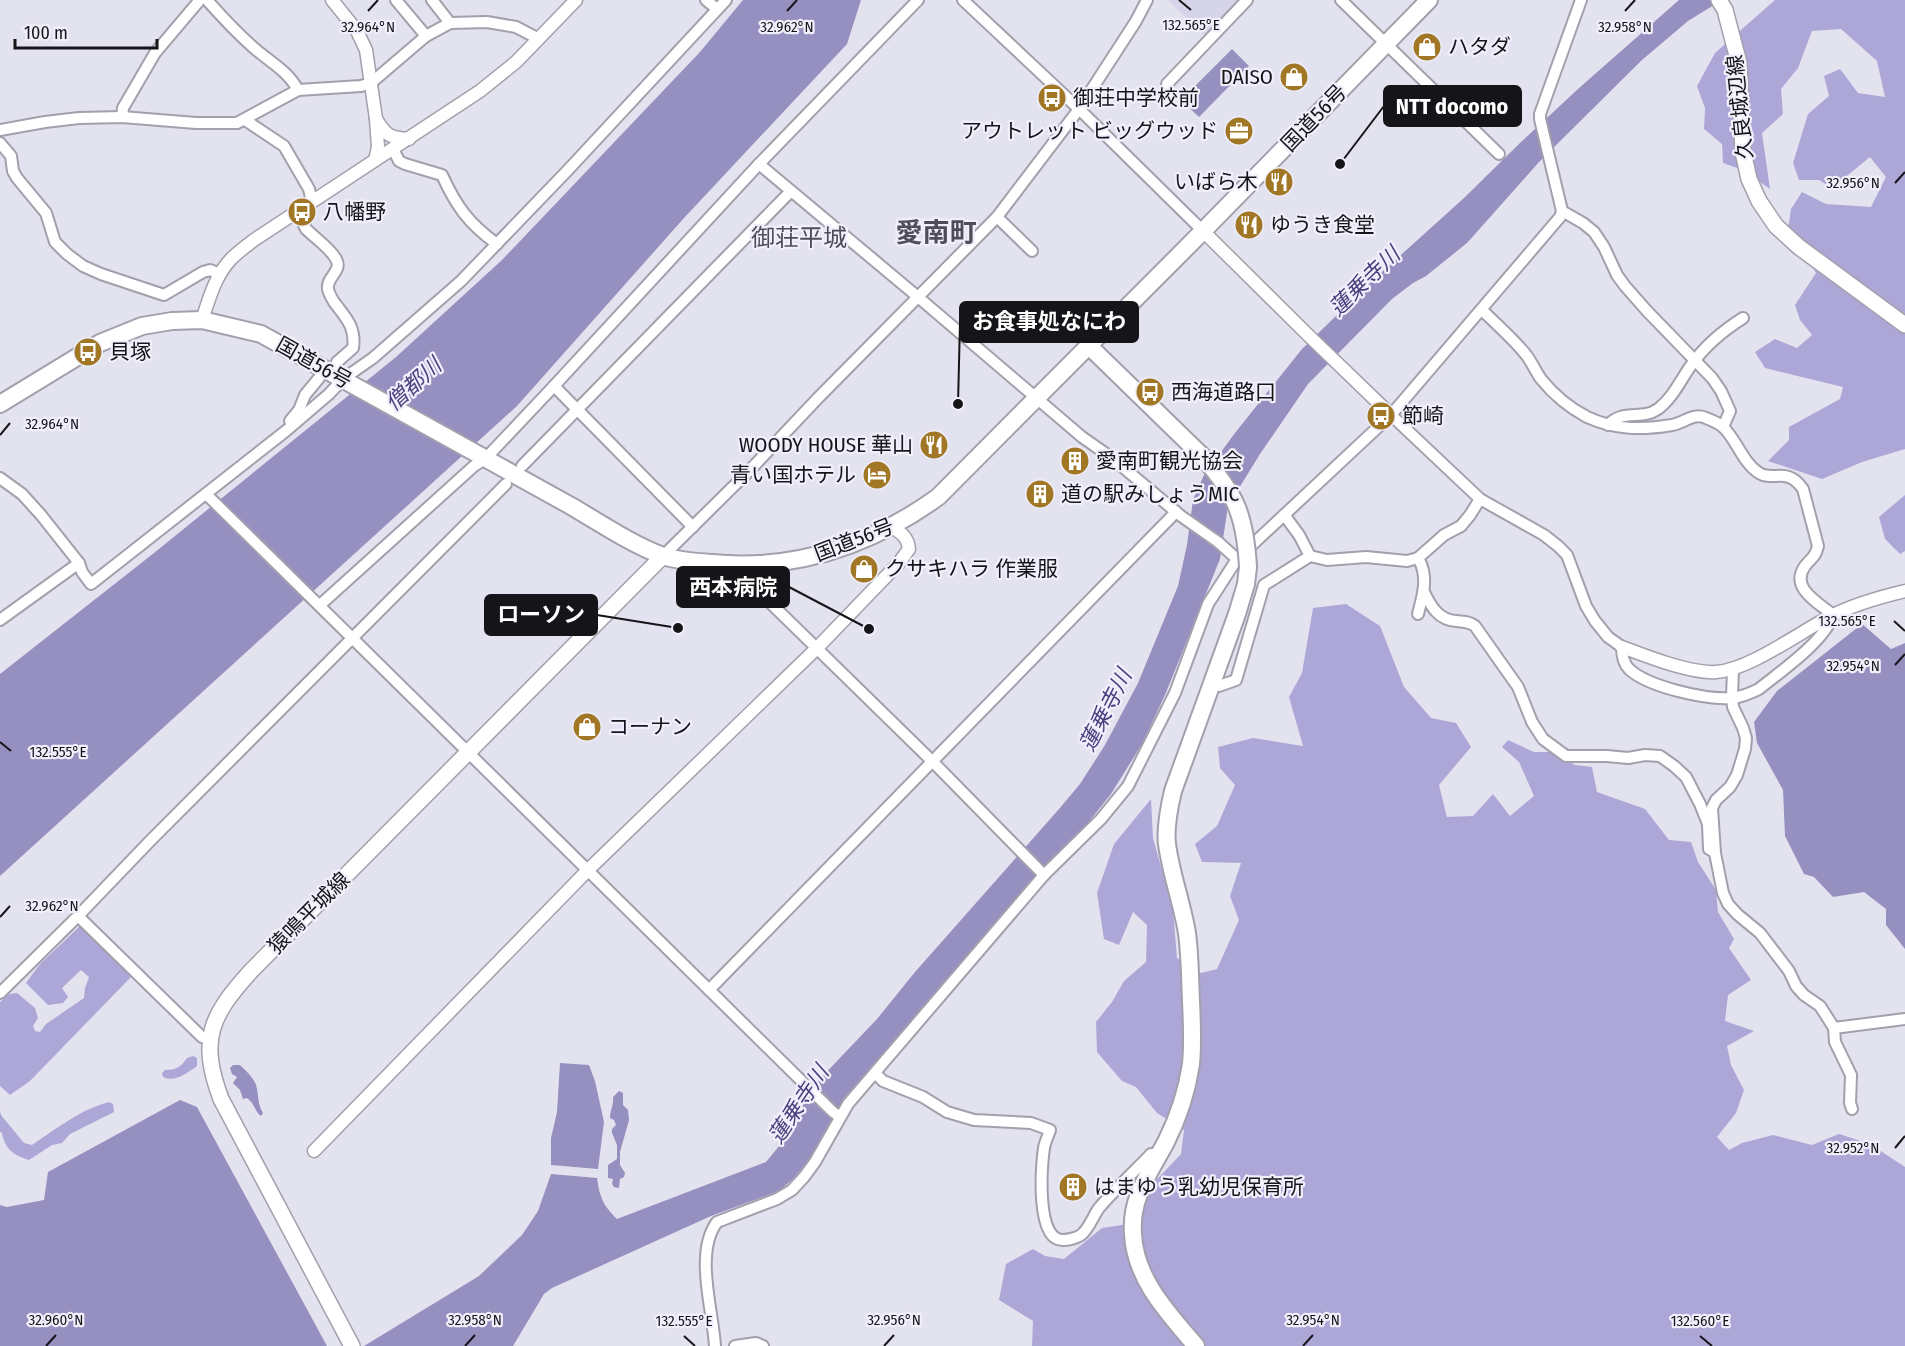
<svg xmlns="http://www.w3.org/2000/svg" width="1905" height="1346" font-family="'Fira Sans Condensed','Noto Sans JP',sans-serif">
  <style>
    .built { fill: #d6d4e8 }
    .forest { fill: #ada7d8 }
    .water { fill: #9690c0 }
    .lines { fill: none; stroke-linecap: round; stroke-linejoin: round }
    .minor-casing { stroke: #a1a0ac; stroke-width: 14 }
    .tertiary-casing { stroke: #a1a0ac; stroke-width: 15 }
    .secondary-casing { stroke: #a1a0ac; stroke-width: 18 }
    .primary-casing { stroke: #a1a0ac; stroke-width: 20 }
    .trunk-casing { stroke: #a1a0ac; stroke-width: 20 }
    .minor { stroke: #fff; stroke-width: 10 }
    .tertiary { stroke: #fff; stroke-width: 12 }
    .secondary { stroke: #fff; stroke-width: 15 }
    .primary { stroke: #fff; stroke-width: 16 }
    .trunk { stroke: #fff; stroke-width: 16 }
    .primary-bridge-casing { stroke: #a1a0ac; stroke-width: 20; stroke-linecap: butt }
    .primary-bridge { stroke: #fff; stroke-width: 16 }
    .ticks { fill: none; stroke: #151519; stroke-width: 2 }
    .labels { text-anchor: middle; stroke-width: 4.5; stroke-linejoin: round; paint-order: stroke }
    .poi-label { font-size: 21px; fill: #151519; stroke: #f0effc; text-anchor: start }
    .street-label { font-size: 21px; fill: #151519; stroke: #f0effc }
    .water-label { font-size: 22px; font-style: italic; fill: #4c417f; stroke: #f0effc }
    .quarter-label { font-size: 24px; fill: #4f4e58; stroke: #f0effc }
    .district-label { font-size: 27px; font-weight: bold; fill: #4f4e58; stroke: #f0effc }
    .ticks-label { font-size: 15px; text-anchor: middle; fill: #151519; stroke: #f0effc; stroke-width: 4.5; stroke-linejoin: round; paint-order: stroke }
    .leader { fill: none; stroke: #151519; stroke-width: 2 }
    .callout-dot { fill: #151519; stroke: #f0effc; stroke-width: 2 }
    .callout { fill: #151519; stroke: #151519; stroke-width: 2 }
    .callout-label { font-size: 22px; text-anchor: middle; font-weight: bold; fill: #fff }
  </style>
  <rect width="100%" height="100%" fill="#e3e2ef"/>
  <polygon class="built" points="1168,0 1243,0 1206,37"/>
  <g class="forest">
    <polygon points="1775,0 1905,0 1905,449 1862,462 1822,479 1768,461 1789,440 1789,427 1840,399 1843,387 1765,368 1755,352 1775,339 1797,348 1812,335 1800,320 1795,305 1816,273 1806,257 1786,243 1791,209 1802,192 1826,204 1871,207 1886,177 1870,157 1832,188 1819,180 1799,180 1793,163 1808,114 1829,96 1824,76 1840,69 1858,93 1885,97 1877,61 1841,29 1812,31 1798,68 1781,89 1783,114 1762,133 1770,189 1743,170 1723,163 1722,144 1704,129 1705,108 1697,86 1715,53"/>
    <polygon points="1905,495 1905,551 1900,554 1885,539 1879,517"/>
    <polygon points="1346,604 1380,626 1404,687 1431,718 1456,723 1471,747 1439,785 1447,817 1473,816 1493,794 1510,816 1534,796 1519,762 1502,747 1508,740 1534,752 1552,752 1575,765 1592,767 1597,792 1645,809 1669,840 1691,842 1698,862 1716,890 1718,912 1734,939 1729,948 1751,980 1728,995 1725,1021 1754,1031 1727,1046 1731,1065 1744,1090 1736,1113 1717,1137 1729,1150 1742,1143 1773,1135 1812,1145 1839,1134 1870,1144 1905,1167 1905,1346 1032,1346 1033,1321 999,1300 1006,1264 1033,1249 1045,1256 1064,1259 1102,1228 1141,1222 1146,1191 1181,1154 1184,1130 1157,1113 1136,1087 1122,1081 1097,1052 1096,1022 1112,1002 1124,981 1146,962 1147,925 1133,912 1119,945 1104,939 1097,893 1114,844 1151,799 1153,838 1173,910 1177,958 1201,973 1217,969 1239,920 1230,896 1241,863 1202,862 1195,844 1217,826 1235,785 1220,768 1218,747 1253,738 1303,746 1289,697 1302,673 1313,608"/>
    <polygon points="80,926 84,926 131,972 130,978 30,1081 10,1095 0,1086 0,1002 9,994 17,993 35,1008 38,1018 33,1026 35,1031 40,1032 46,1024 84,998 85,988 89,977 81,970 62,988 68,997 63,1003 48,1005 26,983 40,964"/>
    <path d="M193,1056L197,1058V1066C187,1073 175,1083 163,1077L162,1073L165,1070C176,1070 181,1067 187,1058Z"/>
    <path d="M109,1102L113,1104L114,1112L70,1134L62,1143L52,1145L29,1160C13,1155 5,1149 2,1133L0,1132V1111L1,1115L24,1143L32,1145C56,1129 81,1109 109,1102Z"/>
  </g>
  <g class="water">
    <polygon points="743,0 861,0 847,44 684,218 517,406 0,876 0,674 154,553 396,357 502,260 700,52"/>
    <path d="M1679,0H1722L1688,21L1642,60L1539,162L1467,243L1426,276L1413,283L1392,299L1308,384L1260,454L1228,506L1220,559L1165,695L1142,744L1111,794L1079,834L1060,852L844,1098L809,1160L794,1178L779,1191L711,1216L552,1288L544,1294L513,1346H364L479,1276L522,1235L538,1211L551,1174L597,1178C600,1198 603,1205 617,1219L766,1162L789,1134L807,1096L819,1080L877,1019L915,972L1059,809L1080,784L1105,745L1138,683L1178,586L1187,545L1193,500L1204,475L1235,433L1302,349L1372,281L1464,198L1520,143L1578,89Z"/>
    <polygon points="1232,49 1249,66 1199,117 1181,100"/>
    <polygon points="1862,624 1891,649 1905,643 1905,949 1886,925 1886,909 1864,892 1833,897 1814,877 1804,874 1785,836 1783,790 1757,743 1754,722 1777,691"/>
    <polygon points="560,1063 589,1065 595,1081 604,1122 598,1169 551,1165 551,1138 557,1112"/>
    <path d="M233,1065H240C246,1071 253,1077 256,1085C259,1094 257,1104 263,1113L261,1116C254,1111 256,1105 247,1098L243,1099L240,1090L233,1083L237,1077L232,1074L230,1068Z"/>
    <path d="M619,1091L623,1093V1105L628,1110L629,1120L620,1152V1165L625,1173L624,1177L620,1179L619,1188L614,1187L612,1184L613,1179L608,1178V1165L617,1159V1145L612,1133V1129L616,1125L614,1120L610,1118C610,1110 614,1105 613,1097Z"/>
    <polygon points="180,1100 197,1107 327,1346 0,1346 0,1205 7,1207 44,1200 48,1172"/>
  </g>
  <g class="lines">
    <g class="minor-casing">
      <g id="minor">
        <path d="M207,0C222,17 237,33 254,48C270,62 288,71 298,90"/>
        <polyline points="396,0 426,36"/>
        <polyline points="432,0 450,23"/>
        <polyline points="706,0 717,9"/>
        <polyline points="963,0 1079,109 1203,231"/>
        <polyline points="1341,0 1499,154"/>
        <polyline points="1167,84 1247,0"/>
        <polyline points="122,117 123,108 155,53 199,1"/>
        <polyline points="245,120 284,146 309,189 312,202"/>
        <polyline points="0,130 45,122 79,118 122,117 196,123 237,123 298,90 361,86 371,83 426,36 450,23 487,22 516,27 539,39"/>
        <polyline points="0,143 11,156 13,171 17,178 46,213 55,242 67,254 83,266 101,274 164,295 203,272 210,270 220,274"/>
        <path d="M393,149L399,161L405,164L442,175C456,206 469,224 497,244"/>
        <polyline points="759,164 918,297 1082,437 1112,458 1181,516 1218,542 1237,559"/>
        <path d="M305,206L307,213L304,225L306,229C315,238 330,248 336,259C343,271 326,277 328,289C329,294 331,297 334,302C346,318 356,327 353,348L337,362"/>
        <polyline points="1562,211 1583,223 1594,232 1604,247 1617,275 1625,286 1647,311 1712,378 1721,391 1730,411 1723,427"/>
        <polyline points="997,217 1032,251"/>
        <path d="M1391,415L1480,499L1544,535L1558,546L1567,555L1586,606L1595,621L1608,637L1622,647C1622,655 1623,663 1629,669C1648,687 1706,700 1732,698C1742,697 1751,693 1759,689C1781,671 1824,642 1833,615C1819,603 1789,588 1805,566C1812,557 1815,558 1818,546L1803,489C1787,466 1773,482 1759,473C1742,462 1736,438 1722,426C1718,423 1711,420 1706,418C1694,412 1684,423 1672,425C1642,430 1615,430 1587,417C1570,408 1553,394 1541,379C1536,372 1532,363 1527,356C1514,339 1497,325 1482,310"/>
        <polyline points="290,421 299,410 305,395 319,378"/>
        <path d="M1608,425C1624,408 1641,421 1658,409C1673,398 1681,379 1692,364C1705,346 1724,330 1743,318"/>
        <polyline points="522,466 791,191"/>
        <polyline points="0,478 22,494 41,515 79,563 82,572 91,584 287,430 329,394 343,379 373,358 461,281 567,171 726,0"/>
        <polyline points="206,494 833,1112 840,1117"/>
        <polyline points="1285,516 1299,535 1310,556 1327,560 1366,557 1407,561 1418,558 1444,535 1461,526 1470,515 1480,499"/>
        <polyline points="693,527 554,386 759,164 918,0"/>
        <polyline points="663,556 750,470 818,398 997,217 1079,109 1136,21 1147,0"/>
        <path d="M1418,558C1429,576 1423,595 1418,614"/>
        <polyline points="742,566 747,580 932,761 1044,875"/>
        <path d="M1424,592C1431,607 1439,620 1456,621C1464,622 1468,621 1475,626L1518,687L1532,722L1543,739L1566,756H1607L1628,758L1645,755L1660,756L1674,766L1686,777L1700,804L1708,824L1709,849L1713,851"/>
        <polyline points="320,605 474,466 486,458 554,386"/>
        <polyline points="0,620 79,563"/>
        <polyline points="1733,669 1732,698 1733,707 1743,728 1746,738 1745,749 1737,775 1730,787 1716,800 1712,808 1715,853 1723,893 1728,904 1737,914 1760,933 1789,971 1796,986 1804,995 1820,1006 1834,1028 1835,1042 1851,1075 1850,1103 1852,1109"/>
        <polyline points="1219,686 1236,680 1264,585 1310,556"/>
        <polyline points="78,916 202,1037 210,1038"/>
        <polyline points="709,990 1176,512"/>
        <polyline points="0,993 78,916 150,841 506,484"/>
        <polyline points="1834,1028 1905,1019"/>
        <path d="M875,1073L883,1081L923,1097L947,1112L974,1120L1031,1123L1050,1130C1048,1136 1045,1142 1044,1148C1041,1167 1036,1241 1063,1240C1068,1240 1077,1238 1081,1235C1089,1229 1093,1216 1099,1208C1115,1189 1134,1172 1151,1154H1159"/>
        <path d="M715,1346C713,1310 694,1253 717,1222L777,1199L792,1190L804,1177L815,1162L848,1104L1044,875L1101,819L1128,786L1175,693L1208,604L1237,559L1391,415L1560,217L1562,211L1540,119V114L1581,0"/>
        <polyline points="735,1346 756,1343 763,1346"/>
      </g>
    </g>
    <g class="tertiary-casing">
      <g id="tertiary">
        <polyline points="332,0 357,31 366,50 376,119"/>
        <path d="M375,160L378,147L376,119C386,135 389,138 409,139"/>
        <polyline points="1203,231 1307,334 1391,415"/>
        <path d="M202,320C209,299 215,276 231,259C238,252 246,246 254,240L480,91L516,62L576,0"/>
        <path d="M1622,647C1646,656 1691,674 1716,672C1749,670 1800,632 1831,616C1854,604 1880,597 1905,591"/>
        <path d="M314,1151L588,870L817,648L898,564L909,549C908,538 902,533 892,527"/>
      </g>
    </g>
    <g class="secondary-casing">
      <g id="secondary">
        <polyline points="1719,0 1725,10 1739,63 1743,152 1749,179 1759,201 1776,226 1799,247 1905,325"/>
        <path d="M352,1346L221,1099C199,1040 210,1016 251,971L663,556"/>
      </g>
    </g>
    <g class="primary-casing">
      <g id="primary">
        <polyline points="1089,346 1201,455"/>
        <path d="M1196,1346C1168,1313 1135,1279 1133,1234C1130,1198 1150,1172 1166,1142C1178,1118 1187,1091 1191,1064C1193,1044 1192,1022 1191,1001C1190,979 1190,955 1187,933C1182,903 1171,874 1167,844C1165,827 1169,808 1173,791L1237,614L1246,584L1248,567"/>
      </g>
    </g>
    <g class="trunk-casing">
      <path id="trunk" d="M0,404L100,343L142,326L172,321L202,320L261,334L571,506C600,523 631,544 663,556C679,561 696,562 712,563C796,571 870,546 938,497L1203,231L1429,0"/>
    </g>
    <use href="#minor" class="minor"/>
    <use href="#tertiary" class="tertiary"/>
    <use href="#secondary" class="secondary"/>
    <use href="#primary" class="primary"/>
    <use href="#trunk" class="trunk"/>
    <g class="primary-bridge-casing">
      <path id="primary-bridge" d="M1201,455C1236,494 1245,515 1248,567"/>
    </g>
    <use href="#primary-bridge" class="primary-bridge"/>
  </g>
  <path class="ticks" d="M1179,0L1191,10M368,11L378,0M787,11L797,0M1625,11L1635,0M1895,183L1905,172M0,435L10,423M1894,621L1905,631M1895,665L1905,654M0,742L11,751M0,917L10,906M1895,1148L1905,1136M684,1336L695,1346M1700,1336L1712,1346M46,1346L56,1335M465,1346L475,1335M884,1346L894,1335M1303,1346L1313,1335"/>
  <defs>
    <g id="shop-disc" transform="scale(1.5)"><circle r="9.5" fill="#a17726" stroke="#f0effc"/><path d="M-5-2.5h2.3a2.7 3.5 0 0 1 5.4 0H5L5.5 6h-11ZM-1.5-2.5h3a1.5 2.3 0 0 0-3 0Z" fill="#fff"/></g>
    <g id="bus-disc" transform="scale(1.5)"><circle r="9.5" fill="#a17726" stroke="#f0effc"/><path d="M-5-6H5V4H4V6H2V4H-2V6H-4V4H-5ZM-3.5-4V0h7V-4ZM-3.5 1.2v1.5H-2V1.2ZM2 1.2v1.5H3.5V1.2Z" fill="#fff"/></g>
    <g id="office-disc" transform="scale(1.5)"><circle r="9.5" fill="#a17726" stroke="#f0effc"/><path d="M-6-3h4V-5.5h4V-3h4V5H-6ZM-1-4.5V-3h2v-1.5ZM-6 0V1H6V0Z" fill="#fff"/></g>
    <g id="restaurant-disc" transform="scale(1.5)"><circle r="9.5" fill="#a17726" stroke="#f0effc"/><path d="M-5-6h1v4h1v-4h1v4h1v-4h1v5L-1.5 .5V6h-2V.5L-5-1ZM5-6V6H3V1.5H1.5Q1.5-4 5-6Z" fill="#fff"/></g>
    <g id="building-disc" transform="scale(1.5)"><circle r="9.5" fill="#a17726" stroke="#f0effc"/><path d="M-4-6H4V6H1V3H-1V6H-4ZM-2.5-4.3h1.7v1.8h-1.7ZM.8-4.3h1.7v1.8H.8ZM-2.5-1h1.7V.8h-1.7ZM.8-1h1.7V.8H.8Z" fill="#fff"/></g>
    <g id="hotel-disc" transform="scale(1.5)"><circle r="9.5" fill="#a17726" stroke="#f0effc"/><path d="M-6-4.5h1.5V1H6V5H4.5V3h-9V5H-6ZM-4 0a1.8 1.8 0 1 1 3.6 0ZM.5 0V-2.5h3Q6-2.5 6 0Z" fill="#fff"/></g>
  </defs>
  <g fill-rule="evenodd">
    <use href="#shop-disc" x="1427" y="47"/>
    <use href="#shop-disc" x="1294" y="77"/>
    <use href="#bus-disc" x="1052" y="98"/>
    <use href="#office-disc" x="1239" y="131"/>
    <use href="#restaurant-disc" x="1279" y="182"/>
    <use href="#bus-disc" x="302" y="212"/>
    <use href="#restaurant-disc" x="1249" y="225"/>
    <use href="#bus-disc" x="88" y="352"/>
    <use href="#bus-disc" x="1150" y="392"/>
    <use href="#bus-disc" x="1381" y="416"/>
    <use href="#restaurant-disc" x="934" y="445"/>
    <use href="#building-disc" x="1075" y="461"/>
    <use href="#hotel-disc" x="877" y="475"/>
    <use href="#building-disc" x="1040" y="494"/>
    <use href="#shop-disc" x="864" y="569"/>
    <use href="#shop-disc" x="587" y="727"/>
    <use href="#building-disc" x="1073" y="1187"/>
  </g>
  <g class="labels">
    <g class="poi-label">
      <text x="1448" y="54">ハタダ</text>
      <text x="1273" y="84" text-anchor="end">DAISO</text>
      <text x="1073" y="105">御荘中学校前</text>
      <text x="1218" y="138" text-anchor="end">アウトレット ビッグウッド</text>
      <text x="1258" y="189" text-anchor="end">いばら木</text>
      <text x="323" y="219">八幡野</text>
      <text x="1270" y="232">ゆうき食堂</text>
      <text x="109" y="359">貝塚</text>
      <text x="1171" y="399">西海道路口</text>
      <text x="1402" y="423">節崎</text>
      <text x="913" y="452" text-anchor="end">WOODY HOUSE 華山</text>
      <text x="1096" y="468">愛南町観光協会</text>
      <text x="856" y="482" text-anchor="end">青い国ホテル</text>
      <text x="1061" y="501">道の駅みしょうMIC</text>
      <text x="885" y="576">クサキハラ 作業服</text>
      <text x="608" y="734">コーナン</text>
      <text x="1094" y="1194">はまゆう乳幼児保育所</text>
    </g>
    <g class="street-label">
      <text transform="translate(1740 107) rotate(-96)" y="7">久良城辺線</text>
      <text transform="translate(1314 118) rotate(-46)" y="7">国道56号</text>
      <text transform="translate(314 363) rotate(29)" y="7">国道56号</text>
      <text transform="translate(854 540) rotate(-21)" y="7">国道56号</text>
      <text transform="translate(309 913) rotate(-45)" y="7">猿鳴平城線</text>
    </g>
    <g class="water-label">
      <text transform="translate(1364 281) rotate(-44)" y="8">蓮乗寺川</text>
      <text transform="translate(413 384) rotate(-42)" y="8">僧都川</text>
      <text transform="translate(1105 710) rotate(-63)" y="8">蓮乗寺川</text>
      <text transform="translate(798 1104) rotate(-56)" y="8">蓮乗寺川</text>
    </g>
    <g class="quarter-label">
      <text x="799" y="246">御荘平城</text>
    </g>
    <g class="district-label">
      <text x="936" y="242">愛南町</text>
    </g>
  </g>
  <g class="ticks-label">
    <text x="1191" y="30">132.565°E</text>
    <text x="368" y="32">32.964°N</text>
    <text x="787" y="32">32.962°N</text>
    <text x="1625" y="32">32.958°N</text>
    <text x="1853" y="188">32.956°N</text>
    <text x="52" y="429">32.964°N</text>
    <text x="1847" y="626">132.565°E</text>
    <text x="1853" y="671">32.954°N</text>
    <text x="58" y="757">132.555°E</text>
    <text x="52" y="911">32.962°N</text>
    <text x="1853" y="1153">32.952°N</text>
    <text x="56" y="1325">32.960°N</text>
    <text x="475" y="1325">32.958°N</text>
    <text x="894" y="1325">32.956°N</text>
    <text x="1313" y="1325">32.954°N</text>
    <text x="684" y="1326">132.555°E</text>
    <text x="1700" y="1326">132.560°E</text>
  </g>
  <path class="leader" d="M1340 164L1384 106M958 404L960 322M869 629L789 587M678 628L597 615"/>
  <g class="callout-dot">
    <circle cx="1340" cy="164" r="6"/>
    <circle cx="958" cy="404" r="6"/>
    <circle cx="869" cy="629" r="6"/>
    <circle cx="678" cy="628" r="6"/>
  </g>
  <g class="callout">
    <rect x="1384" y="86" width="137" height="40" rx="6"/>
    <rect x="960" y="302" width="178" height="40" rx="6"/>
    <rect x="677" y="567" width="112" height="40" rx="6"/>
    <rect x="485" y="595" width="112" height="40" rx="6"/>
  </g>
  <g class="callout-label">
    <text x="1452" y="114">NTT docomo</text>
    <text x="1049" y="329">お食事処なにわ</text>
    <text x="733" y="595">西本病院</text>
    <text x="541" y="622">ローソン</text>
  </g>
  <path d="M15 39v9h142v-9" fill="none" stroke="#151519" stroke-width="3"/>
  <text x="24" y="39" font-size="18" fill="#151519" stroke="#f0effc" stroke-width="4.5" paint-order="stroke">100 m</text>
</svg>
